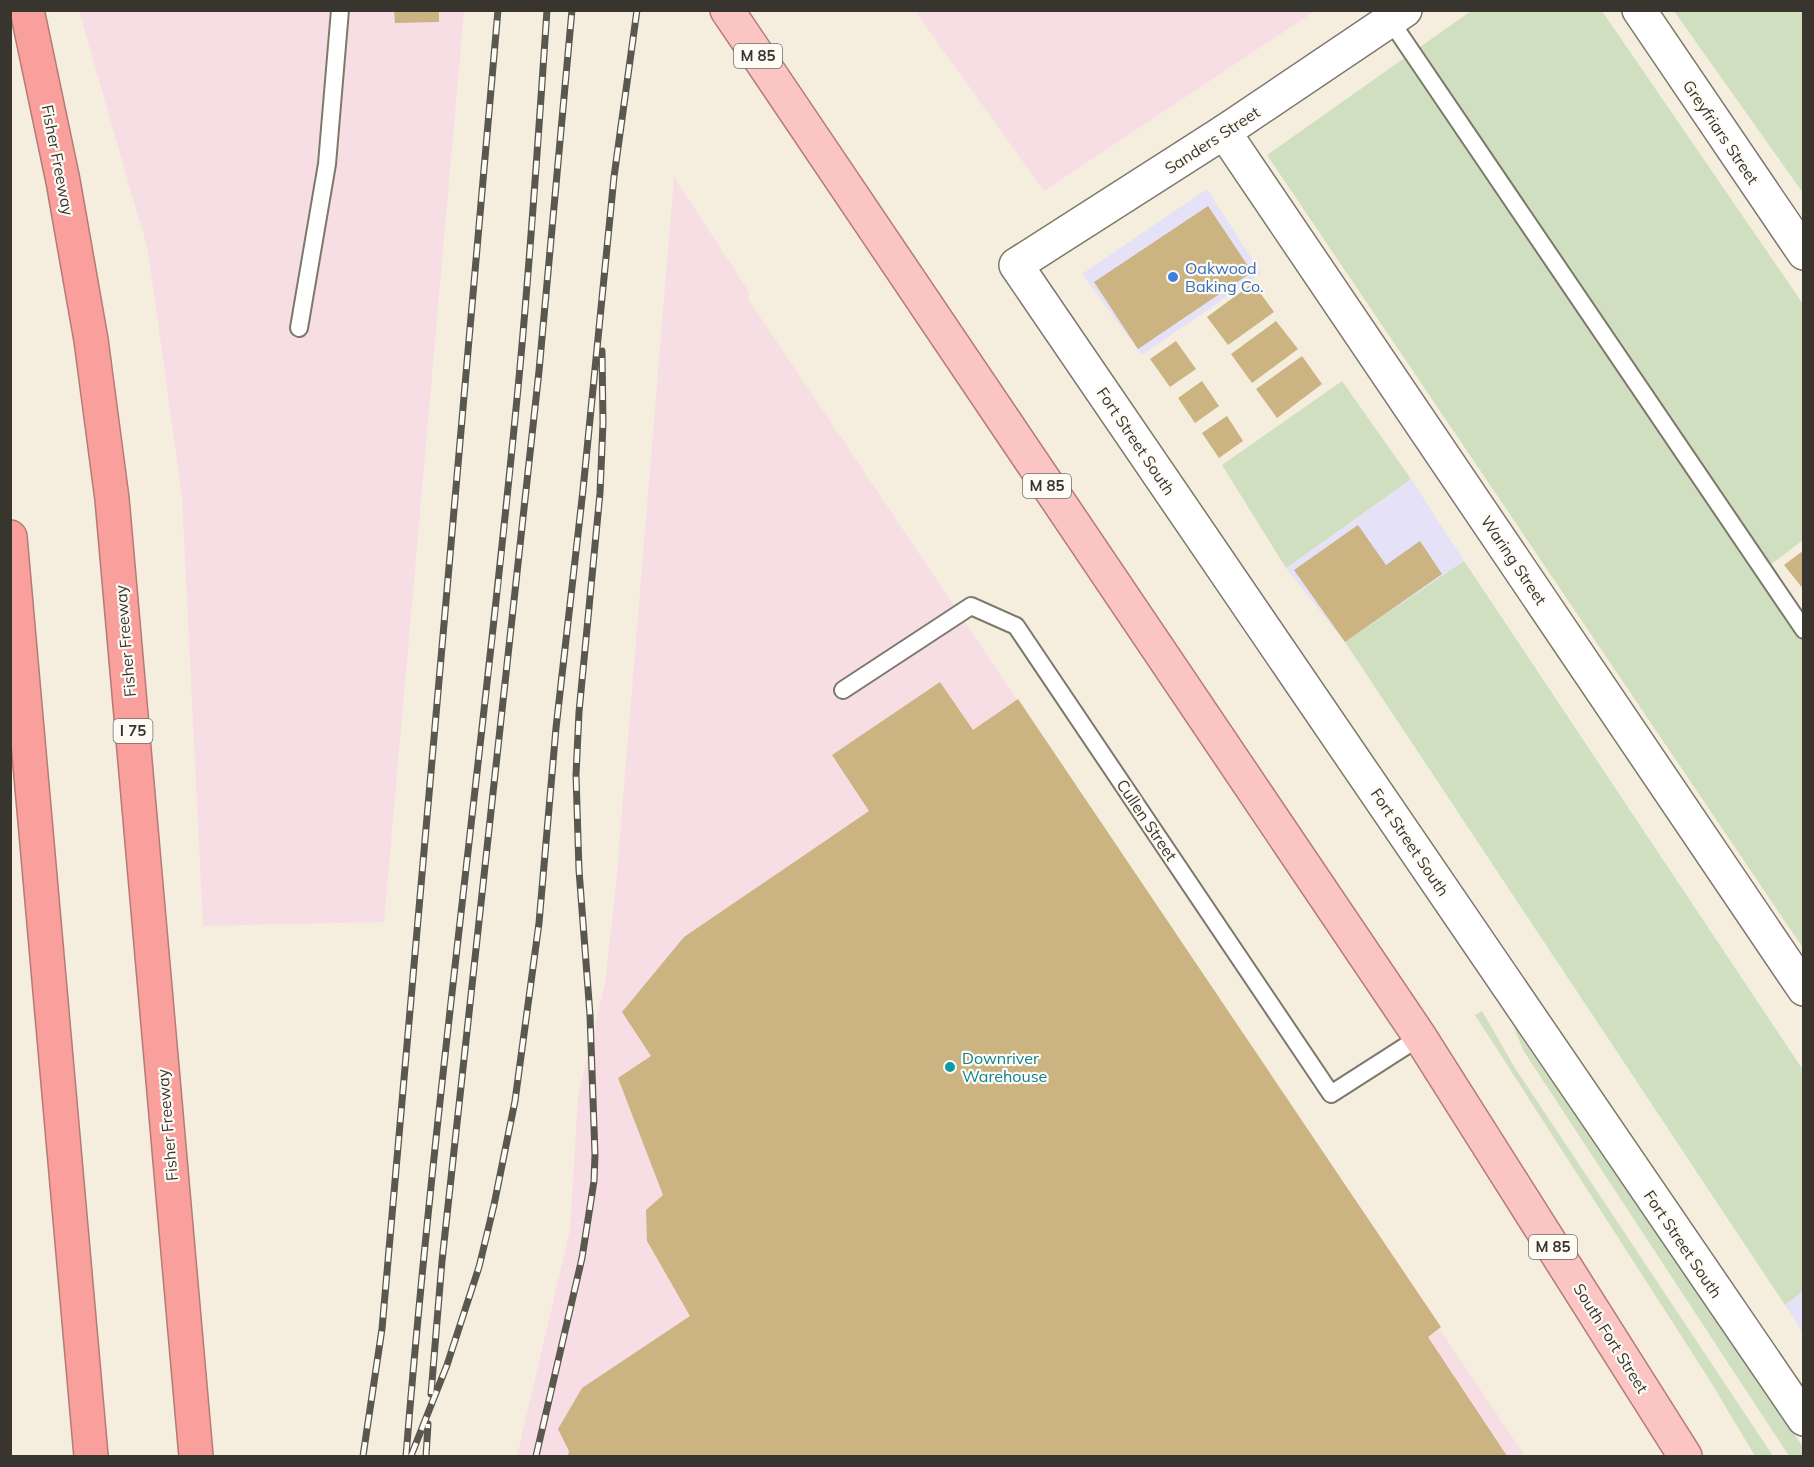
<svg xmlns="http://www.w3.org/2000/svg" width="1814" height="1467" font-family="Mulish,sans-serif">
  <style>
    .commercial { fill: #e5e1f7 }
    .industrial { fill: #f7dde4 }
    .green { fill: #d0dfbf }
    .building { fill: #cbb481 }
    .lines { fill: none; stroke-linecap: round; stroke-linejoin: round }
    .service-casing { stroke: #7e786a; stroke-width: 20 }
    .minor-casing { stroke: #7e786a; stroke-width: 36 }
    .primary-casing { stroke: #b57a76; stroke-width: 36 }
    .motorway-casing { stroke: #b57a76; stroke-width: 36 }
    .service { stroke: #fff; stroke-width: 16 }
    .minor { stroke: #fff; stroke-width: 33 }
    .primary { stroke: #fbc5c4; stroke-width: 33 }
    .motorway { stroke: #f99f9c; stroke-width: 33 }
    .rail-casing { stroke: #5a574f; stroke-width: 7 }
    .rail { stroke: #fefbf5; stroke-width: 4.5; stroke-dasharray: 14; stroke-linecap: butt }
    .shop-dot { fill: #3f7fe0; stroke: #fefbf5; stroke-width: 2 }
    .culture-dot { fill: #0f9aa8; stroke: #fefbf5; stroke-width: 2 }
    .labels { text-anchor: middle; stroke-width: 4.5; stroke-linejoin: round; paint-order: stroke }
    .shield { fill: #fefbf5; stroke: #73706a; stroke-width: 1.5 }
    .shield-label { font-size: 15px; font-weight: bold; fill: #38352f }
    .street-label { font-size: 16px; fill: #38352f; stroke: #fefbf5 }
    .shop-label { font-size: 16px; fill: #366cbe; stroke: #fefbf5; text-anchor: start }
    .culture-label { font-size: 16px; fill: #0d838f; stroke: #fefbf5; text-anchor: start }
  </style>
  <rect width="100%" height="100%" fill="#f5eede"/>
  <g class="commercial">
    <polygon points="1207,189 1261,273 1142,355 1082,274"/>
    <polygon points="1411,479 1464,561 1345,642 1286,568"/>
    <polygon points="1803,1291 1803,1333 1785,1305"/>
  </g>
  <g class="industrial">
    <polygon points="79,11 464,11 384,922 203,926 182,497 148,250"/>
    <polygon points="915,11 1315,11 1044,191"/>
    <polygon points="674,177 749,292 748,299 1525,1456 517,1456 570,1230 578,1097 605,984 616,885"/>
  </g>
  <g class="green">
    <polygon points="1471,11 1602,11 1803,304 1803,540 1770,565 1803,614 1803,948 1267,155"/>
    <polygon points="1674,11 1803,11 1803,193"/>
    <polygon points="1342,381 1411,479 1286,568 1222,465"/>
    <polygon points="1464,561 1803,1070 1803,1291 1785,1305 1345,642"/>
    <polygon points="1482,1011 1515,1068 1773,1456 1755,1456 1709,1379 1475,1015"/>
    <polygon points="1510,1017 1803,1447 1803,1456 1789,1456 1523,1050"/>
  </g>
  <g class="building">
    <polygon points="394,10 439,10 439,22 395,23"/>
    <polygon points="1208,206 1252,272 1138,349 1094,282"/>
    <polygon points="1253,283 1274,312 1228,345 1207,317"/>
    <polygon points="1276,321 1298,349 1252,383 1231,354"/>
    <polygon points="1176,341 1196,369 1170,387 1150,359"/>
    <polygon points="1302,356 1322,384 1277,418 1256,389"/>
    <polygon points="1202,381 1219,406 1195,423 1178,398"/>
    <polygon points="1227,416 1243,441 1219,458 1202,433"/>
    <polygon points="1358,525 1386,565 1420,541 1442,574 1345,642 1294,570"/>
    <polygon points="1804,550 1804,590 1784,565"/>
    <polygon points="940,682 973,730 1018,699 1441,1327 1428,1337 1507,1456 568,1456 569,1451 558,1429 582,1388 690,1316 647,1241 646,1210 663,1195 618,1078 651,1056 622,1012 684,937 869,811 832,755"/>
  </g>
  <g class="lines">
    <g class="service-casing">
      <g id="service">
        <polyline points="1390,20 1804,630"/>
        <polyline points="299,328 327,164 340,10"/>
        <polyline points="843,690 971,606 1016,626 1331,1094 1420,1037"/>
      </g>
    </g>
    <g class="minor-casing">
      <g id="minor">
        <polyline points="1405,10 1224,132 1016,265 1804,1419"/>
        <polyline points="1639,10 1804,253"/>
        <polyline points="1224,132 1804,989"/>
      </g>
    </g>
    <g class="primary-casing">
      <polyline id="primary" points="727,10 1420,1037 1685,1456"/>
    </g>
    <g class="motorway-casing">
      <g id="motorway">
        <polyline points="27,10 63,181 91,340 112,499 196,1456"/>
        <polyline points="10,537 91,1456"/>
      </g>
    </g>
    <use href="#service" class="service"/>
    <use href="#minor" class="minor"/>
    <use href="#primary" class="primary"/>
    <use href="#motorway" class="motorway"/>
    <g class="rail-casing">
      <g id="rail">
        <polyline points="431,1394 442,1261 539,371 572,10"/>
        <polyline points="363,1456 382,1329 498,10"/>
        <path d="M406,1456C435,1093 486,731 520,367C531,248 539,129 547,10"/>
        <polyline points="411,1456 447,1365 479,1267 494,1205 515,1101 539,923 556,728 583,490 614,177 637,10"/>
        <polyline points="426,1456 428,1424"/>
        <polyline points="536,1456 582,1258 594,1181 595,1155 590,1015 579,870 576,775 579,712 600,493 603,423 602,351"/>
      </g>
    </g>
    <use href="#rail" class="rail"/>
  </g>
  <circle class="shop-dot" cx="1173" cy="277" r="6"/>
  <circle class="culture-dot" cx="950" cy="1067" r="6"/>
  <g class="labels">
    <g class="shield">
      <rect x="734" y="44" width="48" height="24" rx="4.5"/>
      <rect x="1023" y="474" width="48" height="24" rx="4.5"/>
      <rect x="113.5" y="719" width="39" height="24" rx="4.5"/>
      <rect x="1529" y="1235" width="48" height="24" rx="4.5"/>
    </g>
    <g class="shield-label">
      <text x="758" y="61">M 85</text>
      <text x="1047" y="491">M 85</text>
      <text x="133" y="736">I 75</text>
      <text x="1553" y="1252">M 85</text>
    </g>
    <g class="street-label">
      <text transform="translate(1721 132) rotate(56)" y="6">Greyfriars Street</text>
      <text transform="translate(1212 140) rotate(-33)" y="6">Sanders Street</text>
      <text transform="translate(58 160) rotate(79)" y="6">Fisher Freeway</text>
      <text transform="translate(1136 441) rotate(56)" y="6">Fort Street South</text>
      <text transform="translate(1514 560) rotate(56)" y="6">Waring Street</text>
      <text transform="translate(125 641) rotate(-95)" y="6">Fisher Freeway</text>
      <text transform="translate(1147 820) rotate(56)" y="6">Cullen Street</text>
      <text transform="translate(1410 842) rotate(56)" y="6">Fort Street South</text>
      <text transform="translate(167 1125) rotate(-95)" y="6">Fisher Freeway</text>
      <text transform="translate(1683 1244) rotate(56)" y="6">Fort Street South</text>
      <text transform="translate(1611 1338) rotate(58)" y="6">South Fort Street</text>
    </g>
    <g class="shop-label">
      <text x="1185" y="274">Oakwood<tspan x="1185" dy="18">Baking Co.</tspan></text>
    </g>
    <g class="culture-label">
      <text x="962" y="1064">Downriver<tspan x="962" dy="18">Warehouse</tspan></text>
    </g>
  </g>
  <rect width="1814" height="1467" fill="none" stroke="#38352f" stroke-width="24"/>
</svg>
